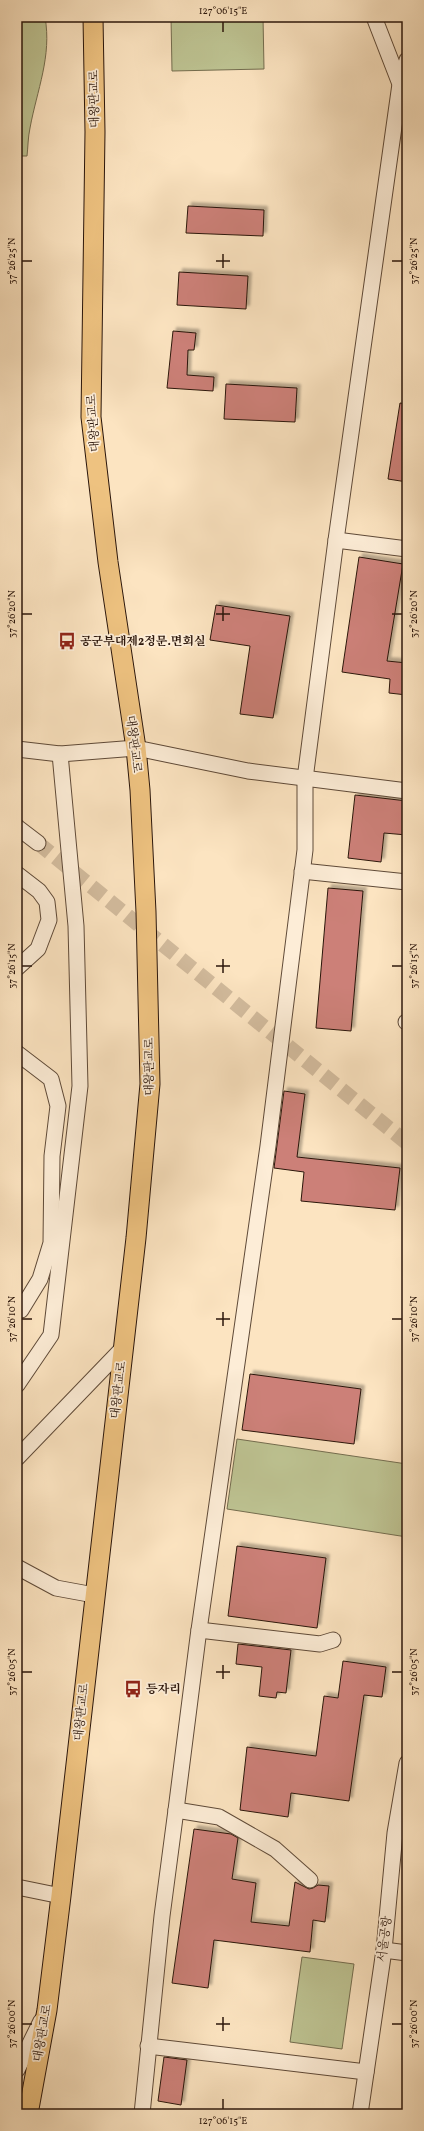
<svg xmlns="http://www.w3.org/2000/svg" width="424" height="2131" font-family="Vollkorn,'Noto Serif KR',serif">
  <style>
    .green { fill: #bec493; stroke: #746d4f }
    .building { fill: #cc8078; stroke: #2b160b; filter: url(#shadow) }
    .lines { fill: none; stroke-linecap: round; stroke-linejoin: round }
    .minor-tunnel { stroke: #d2bb9d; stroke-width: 15; stroke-dasharray: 15 8; stroke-linecap: butt }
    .minor-casing { stroke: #5f4a38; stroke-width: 17 }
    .major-casing { stroke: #2b160b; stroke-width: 21 }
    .minor { stroke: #fdedd7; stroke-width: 15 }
    .major { stroke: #eec280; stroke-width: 19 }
    .ticks { fill: none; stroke: #2b160b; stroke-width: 1.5 }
    .labels { text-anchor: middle; stroke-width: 3.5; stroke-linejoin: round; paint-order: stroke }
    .street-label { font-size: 12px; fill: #2b160b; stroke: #fdedd7 }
    .poi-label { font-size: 12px; font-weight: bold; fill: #2b160b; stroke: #fdedd7; text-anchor: start }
    .neatline { fill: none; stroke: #2b160b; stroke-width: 1.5 }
    .ticks-label { font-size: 10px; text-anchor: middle; fill: #2b160b }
  </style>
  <defs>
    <filter id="shadow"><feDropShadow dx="3.5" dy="-3.5" stdDeviation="1" flood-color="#0004"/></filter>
  </defs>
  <rect width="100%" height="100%" fill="#fce4c1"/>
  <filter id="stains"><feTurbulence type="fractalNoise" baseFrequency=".005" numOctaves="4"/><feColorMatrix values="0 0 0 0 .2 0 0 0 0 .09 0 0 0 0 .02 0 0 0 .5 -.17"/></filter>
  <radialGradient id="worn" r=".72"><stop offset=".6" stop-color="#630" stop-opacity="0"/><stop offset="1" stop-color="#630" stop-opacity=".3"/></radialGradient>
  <g class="green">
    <path d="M17,17H45C52,56 37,90 30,128C28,137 28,147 27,156H17Z"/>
    <polygon points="171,17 263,17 264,69 172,71"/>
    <polygon points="237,1439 407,1464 407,1537 227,1509"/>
    <polygon points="302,1957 354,1964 342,2049 290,2042"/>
  </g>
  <g class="building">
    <polygon points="188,206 264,210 263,236 186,233"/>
    <polygon points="179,272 248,276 246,309 177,305"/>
    <polygon points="173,331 196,333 194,350 188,350 187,375 214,377 213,391 167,388"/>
    <polygon points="226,384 297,388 295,422 224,419"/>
    <polygon points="400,403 407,404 407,482 388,479"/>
    <polygon points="359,557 403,564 387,661 407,663 407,695 389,693 390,679 342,672"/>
    <polygon points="216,605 290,616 273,718 240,714 250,646 210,640"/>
    <polygon points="355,795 407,801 407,835 384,833 381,862 348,858"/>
    <polygon points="328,888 363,891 351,1031 316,1028"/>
    <polygon points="284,1091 305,1094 297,1157 400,1168 395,1210 301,1201 304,1172 274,1168"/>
    <polygon points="250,1374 361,1389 354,1444 242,1430"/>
    <polygon points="237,1546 326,1558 317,1628 228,1616"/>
    <polygon points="238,1644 291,1650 286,1693 277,1692 276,1698 259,1696 262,1667 236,1664"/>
    <polygon points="343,1661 386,1667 382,1697 364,1695 349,1801 291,1793 288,1817 240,1810 247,1747 316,1756 324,1696 338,1698"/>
    <polygon points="194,1829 231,1834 238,1838 232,1879 256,1883 251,1922 289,1926 295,1882 309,1889 313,1888 318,1885 329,1886 325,1922 313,1920 310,1952 214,1940 208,1988 172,1983"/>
    <polygon points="164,2057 187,2060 181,2105 158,2101"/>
  </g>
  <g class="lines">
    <polyline class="minor-tunnel" points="38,843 407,1143"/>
    <g class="minor-casing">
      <g id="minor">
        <polyline points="400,84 407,60"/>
        <polyline points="336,540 407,549"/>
        <polyline points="17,749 60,754 136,748 248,771 407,791"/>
        <polyline points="17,827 38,843"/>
        <polyline points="302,871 407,882"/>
        <polyline points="17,874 39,891 47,902 49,920 38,949 17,968"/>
        <polyline points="406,1022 407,1022"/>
        <polyline points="17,1053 51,1079 58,1106 52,1156 51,1243 40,1279 21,1310 17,1310"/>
        <polyline points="17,1385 51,1335 80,1086 76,926 60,754"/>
        <polyline points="17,1458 123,1348"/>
        <polyline points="17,1567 56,1588 94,1595"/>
        <polyline points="199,1630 320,1644 333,1640"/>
        <polyline points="176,1810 219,1817 275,1849 310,1880"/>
        <polyline points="17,1887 61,1896"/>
        <polyline points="384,1950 407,1953"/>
        <polyline points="148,2046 366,2072"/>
        <polyline points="17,2070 41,2021"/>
        <polyline points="142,2114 162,1916 176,1810 198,1637 268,1146 305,850 305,779 336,540 400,84 374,17"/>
        <polyline points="360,2114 384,1950 395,1833 407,1763"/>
      </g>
    </g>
    <g class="major-casing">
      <polyline id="major" points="28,2114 47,2010 61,1896 136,1238 150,1084 146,912 140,790 136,748 108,562 91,417 95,132 93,17"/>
    </g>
    <use href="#minor" class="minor"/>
    <use href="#major" class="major"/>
  </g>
  <path class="ticks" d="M223,22V32M223,254V268M22,261H32M216,261H230M392,261H402M223,607V621M22,614H32M216,614H230M392,614H402M223,959V973M22,966H32M216,966H230M392,966H402M223,1312V1326M22,1319H32M216,1319H230M392,1319H402M223,1665V1679M22,1672H32M216,1672H230M392,1672H402M223,2017V2031M22,2024H32M216,2024H230M392,2024H402M223,2099V2109"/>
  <defs>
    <g id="bus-bare" transform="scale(1.38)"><path d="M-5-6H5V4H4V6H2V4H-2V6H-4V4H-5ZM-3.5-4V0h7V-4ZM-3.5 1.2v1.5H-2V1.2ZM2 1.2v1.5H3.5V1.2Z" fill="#8f2418" stroke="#fdedd7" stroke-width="2.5" paint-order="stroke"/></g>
  </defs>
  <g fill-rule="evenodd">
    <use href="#bus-bare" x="67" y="641"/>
    <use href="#bus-bare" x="133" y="1689"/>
  </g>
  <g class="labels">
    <g class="street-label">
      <text transform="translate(94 99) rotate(-91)" y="4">대왕판교로</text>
      <text transform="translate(93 423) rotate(-94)" y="4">대왕판교로</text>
      <text transform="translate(134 744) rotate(83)" y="4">대왕판교로</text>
      <text transform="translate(149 1067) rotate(-90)" y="4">대왕판교로</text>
      <text transform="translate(118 1390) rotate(-83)" y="4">대왕판교로</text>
      <text transform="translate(81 1712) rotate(-84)" y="4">대왕판교로</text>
      <text transform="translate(384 1939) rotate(-83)" y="4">서울공항</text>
      <text transform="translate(42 2033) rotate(-80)" y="4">대왕판교로</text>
    </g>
    <g class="poi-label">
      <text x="80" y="645">공군부대제2정문.면회실</text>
      <text x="146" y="1693">등자리</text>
    </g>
  </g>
  <rect width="424" height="2131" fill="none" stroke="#fce4c1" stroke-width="44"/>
  <rect x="22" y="22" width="380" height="2087" class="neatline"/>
  <g class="ticks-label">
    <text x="223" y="14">127°06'15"E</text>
    <text transform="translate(11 261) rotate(-90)" y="4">37°26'25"N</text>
    <text transform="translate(413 261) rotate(-90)" y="4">37°26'25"N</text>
    <text transform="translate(11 614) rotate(-90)" y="4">37°26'20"N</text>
    <text transform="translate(413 614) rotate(-90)" y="4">37°26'20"N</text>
    <text transform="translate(11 966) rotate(-90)" y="4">37°26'15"N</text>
    <text transform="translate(413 966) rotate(-90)" y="4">37°26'15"N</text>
    <text transform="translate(11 1319) rotate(-90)" y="4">37°26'10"N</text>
    <text transform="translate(413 1319) rotate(-90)" y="4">37°26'10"N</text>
    <text transform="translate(11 1672) rotate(-90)" y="4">37°26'05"N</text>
    <text transform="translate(413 1672) rotate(-90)" y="4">37°26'05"N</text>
    <text transform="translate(11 2024) rotate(-90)" y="4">37°26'00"N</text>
    <text transform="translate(413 2024) rotate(-90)" y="4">37°26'00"N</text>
    <text x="223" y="2124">127°06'15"E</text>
  </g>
  <rect width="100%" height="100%" filter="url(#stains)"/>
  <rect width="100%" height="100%" fill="url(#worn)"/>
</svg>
